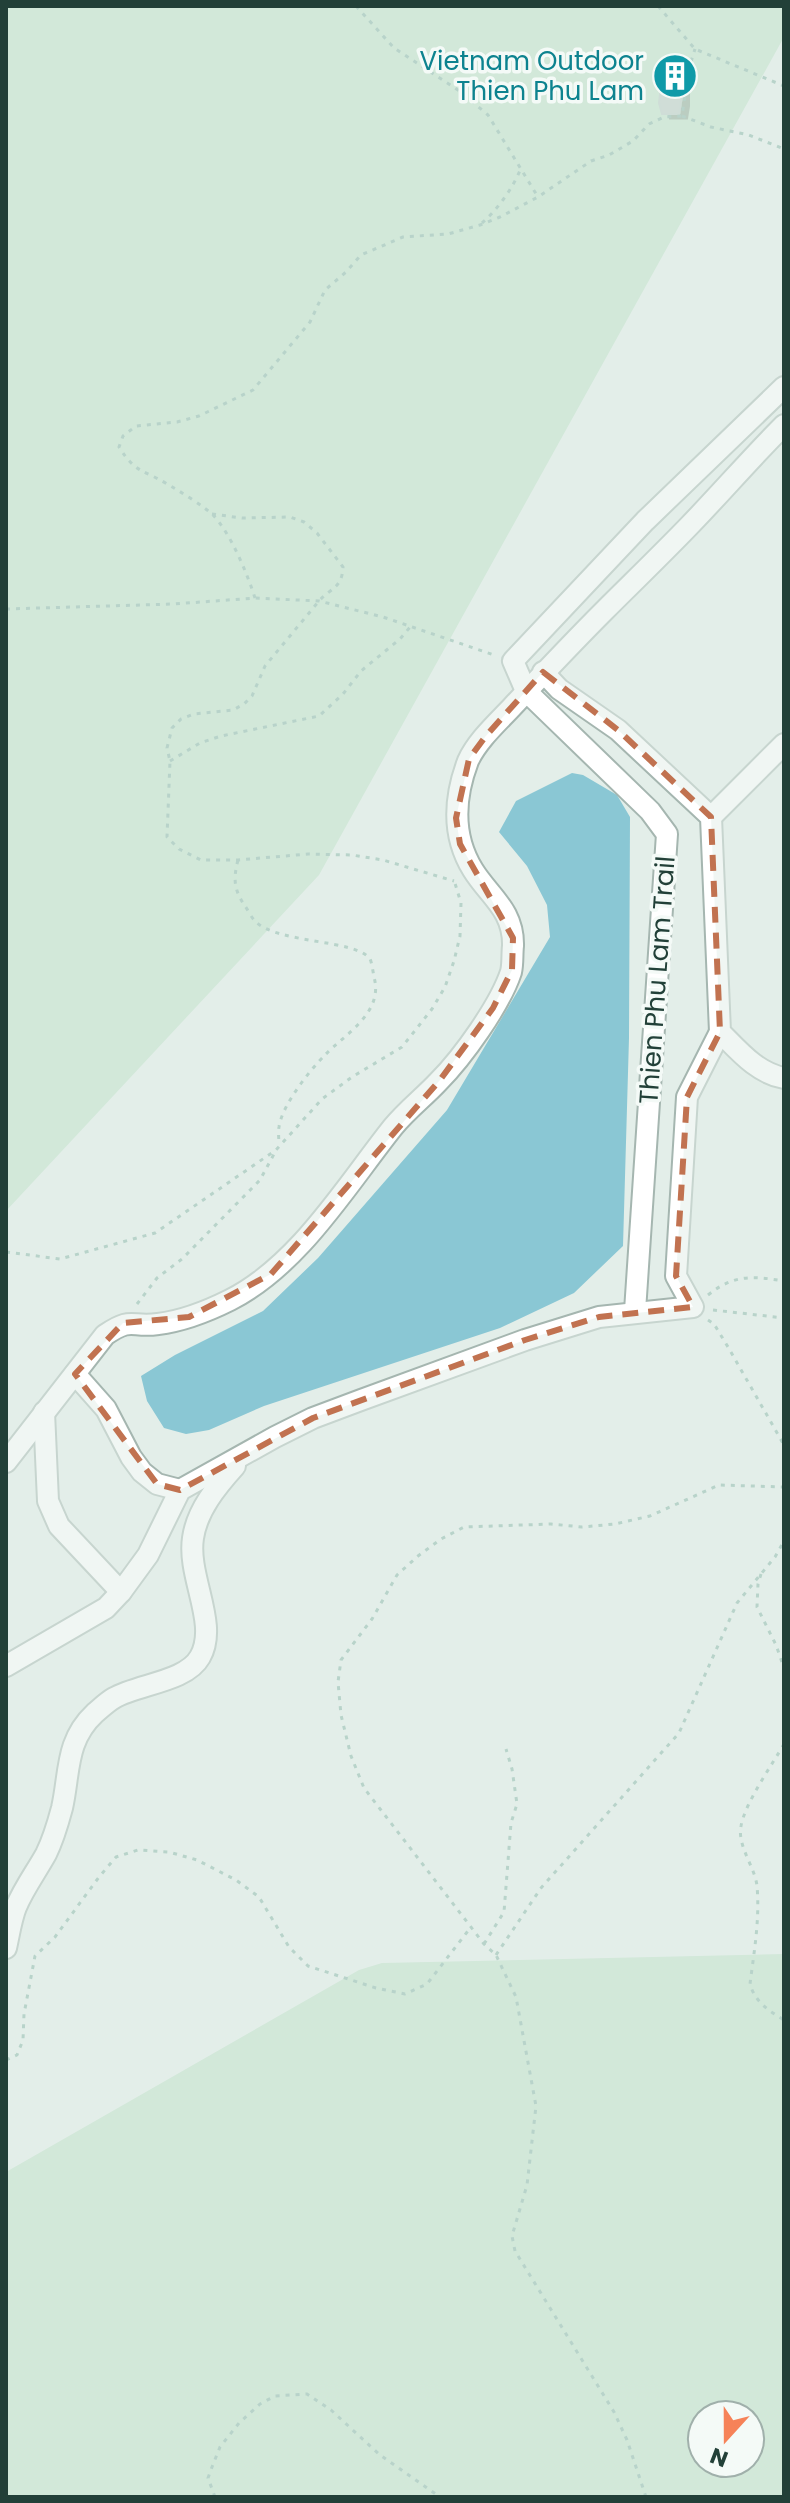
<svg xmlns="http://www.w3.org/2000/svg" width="790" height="2503" font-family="Poppins,sans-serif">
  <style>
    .green { fill: #bcdfc6; fill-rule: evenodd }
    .water { fill: #8ac7d4 }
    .building { fill: #b8c8c2; stroke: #b5c8c0; stroke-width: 2; filter: url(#shadow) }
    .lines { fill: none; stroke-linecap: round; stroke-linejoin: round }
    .minor-casing { stroke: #a5b6b0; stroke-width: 24 }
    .path { stroke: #83b2a4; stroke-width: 3; stroke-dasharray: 4 6; stroke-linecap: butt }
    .minor { stroke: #fff; stroke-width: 20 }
    .marked { fill: none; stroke: #c17250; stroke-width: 6; stroke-dasharray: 16 10; stroke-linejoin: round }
    .labels { text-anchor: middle; stroke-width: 7; stroke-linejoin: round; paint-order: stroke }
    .culture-label { font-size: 26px; fill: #0d838f; stroke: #f4faf7; text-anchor: end }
    .street-label { font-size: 26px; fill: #224038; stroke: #f4faf7 }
  </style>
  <defs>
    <filter id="shadow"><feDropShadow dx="8" dy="4.5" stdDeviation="0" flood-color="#0004"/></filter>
  </defs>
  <rect width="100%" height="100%" fill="#e3eee9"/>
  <g class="green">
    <polygon points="6,6 784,6 784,37 319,875 6,1211"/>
    <path d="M784,1954V2497H6V2172L359,1970L382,1963ZM702,2415H750V2463H702Z"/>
  </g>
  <polygon class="water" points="572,773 583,775 617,795 630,817 629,1038 623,1246 574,1293 500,1328 264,1406 209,1430 186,1434 164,1428 147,1401 141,1376 175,1355 263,1311 318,1258 447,1110 550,937 547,905 527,866 499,832 516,801"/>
  <polygon class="building" points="671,59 687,65 679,114 662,114 659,103 661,86"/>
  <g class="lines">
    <g class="minor-casing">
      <g id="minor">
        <path d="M543,672L559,689L618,730L711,817L720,1032C739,1051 757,1073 784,1078"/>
        <polyline points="711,817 784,744"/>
        <polyline points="635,1311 667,834 650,811 526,691 513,661 645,521 784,387"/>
        <polyline points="75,1374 106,1409 131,1457 142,1472 157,1484 180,1490"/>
        <polyline points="44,1412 48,1501 59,1526 121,1592"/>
        <path d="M6,1462L105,1335C133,1316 130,1328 158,1324C183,1321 208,1311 230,1300C299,1265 346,1186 393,1127C407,1110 424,1097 438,1082C463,1057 500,1005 511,972C513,964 512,954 513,946C514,910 489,896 473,870C452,836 454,798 468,761C477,741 497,723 512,707C542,675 572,643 604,611C632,583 661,555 689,526C721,493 751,458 784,425"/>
        <polyline points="6,1666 106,1608 121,1592 148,1555 180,1490 275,1437 313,1418 361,1400 525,1340 599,1317 693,1307 676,1276 687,1097 720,1032"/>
        <path d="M6,1948C9,1935 11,1920 16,1907C24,1888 36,1872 46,1854C53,1840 58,1823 62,1808C70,1773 65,1741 95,1713C101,1708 107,1702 114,1698C138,1684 186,1682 200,1657C219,1624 187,1577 193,1538C197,1510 217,1486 235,1466"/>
      </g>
    </g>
    <g class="path">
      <polyline points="356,6 394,48 461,92 488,115 538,197"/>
      <polyline points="658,6 695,49 784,86"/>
      <polyline points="682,116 711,127 749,135 784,149"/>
      <path d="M482,223C498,209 513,188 521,168"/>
      <path d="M212,514L242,518L290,517L304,522L317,533L343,567C342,588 332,587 319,601L265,666L252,696L244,704L233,710L194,714L181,719L172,728L167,748L170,761L167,837L179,849L201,860H238L308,854L352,855L383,860L454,881"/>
      <path d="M255,598C247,573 231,534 213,515C205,507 178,490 167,484C143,469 136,474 119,447L123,436L136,426L177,422L199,416L253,390L310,322L325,290L346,272L361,255L403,237L448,234L480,225L500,217L538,197L591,161L609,155L633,141L649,124L664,117L682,116L689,68L695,49"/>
      <polyline points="6,609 174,604 255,598 319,601 383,617 497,656"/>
      <polyline points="170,761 200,743 221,736 319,716 343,694 361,671 400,639 411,626"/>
      <path d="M238,860C233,879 234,890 245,906C248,910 251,917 255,921C277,944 356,939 370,959C372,963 373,972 374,977C384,1013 345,1034 325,1055C310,1070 282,1105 279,1127C278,1133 279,1139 279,1145"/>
      <polyline points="6,1252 60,1259 155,1233 276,1150 322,1099 352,1077 402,1047 432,1009 445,987 454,961 460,936 461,903 454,880"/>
      <path d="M708,1295C734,1274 753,1276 784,1281"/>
      <polyline points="137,1304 157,1278 182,1259 260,1180 274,1154"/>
      <polyline points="713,1310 784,1318"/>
      <polyline points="708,1320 714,1324 728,1347 784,1445"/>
      <polyline points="761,1574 758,1584 757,1607 776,1645 784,1668"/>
      <path d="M784,1744C772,1765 745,1803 741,1826C737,1846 755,1867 757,1886C760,1919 754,1952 750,1984C755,2002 769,2011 784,2020"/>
      <polyline points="484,1944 504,1912 511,1823 517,1804 512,1769 506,1749"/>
      <polyline points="496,1955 541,1888 679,1733 737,1603 775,1557 784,1541"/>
      <polyline points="6,2060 17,2055 23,2040 24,2014 35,1956 55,1937 99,1877 116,1857 138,1850 169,1852 197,1860 236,1880 259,1897 289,1947 308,1966 376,1988 405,1994 427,1984 471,1927"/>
      <polyline points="215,2497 208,2478 212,2467 220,2447 239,2423 260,2404 275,2396 307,2394 331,2410 380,2455 440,2497"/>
      <polyline points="646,2497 627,2440 614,2412 515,2251 512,2236 527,2185 536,2106 516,1997 496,1955 484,1944 364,1788 351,1756 341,1715 338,1682 341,1660 372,1619 397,1575 418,1556 441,1539 464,1527 551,1524 582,1527 615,1524 650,1516 719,1485 784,1487"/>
    </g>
    <use href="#minor" class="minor"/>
  </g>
  <path d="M0 0H790V2503H0ZM543,672L618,730L711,817L720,1032L687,1097L676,1276L693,1307L599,1317L525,1340L313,1418L180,1490L157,1484L75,1374L123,1323L189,1317L271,1274L440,1080L493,1008L512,970L513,938L460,844L456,818L469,759L485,737Z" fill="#e3eee9" fill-opacity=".55" fill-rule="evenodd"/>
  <path class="marked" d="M543,672L618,730L711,817L720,1032L687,1097L676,1276L693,1307L599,1317L525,1340L313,1418L180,1490L157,1484L75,1374L123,1323L189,1317L271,1274L440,1080L493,1008L512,970L513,938L460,844L456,818L469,759L485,737Z"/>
  <defs>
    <g id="building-disc" transform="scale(2.3)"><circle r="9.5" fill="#0f9aa8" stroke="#f4faf7"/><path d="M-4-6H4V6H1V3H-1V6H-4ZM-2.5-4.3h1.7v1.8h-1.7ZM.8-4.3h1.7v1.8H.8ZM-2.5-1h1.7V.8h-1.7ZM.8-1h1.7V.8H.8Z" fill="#fff"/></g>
  </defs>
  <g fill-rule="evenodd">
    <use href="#building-disc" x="675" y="76"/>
  </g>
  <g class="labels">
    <g class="culture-label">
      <text x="644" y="70">Vietnam Outdoor<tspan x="644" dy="30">Thien Phu Lam</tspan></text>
    </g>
    <g class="street-label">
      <text transform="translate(657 980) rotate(-86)" y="9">Thien Phu Lam Trail</text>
    </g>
  </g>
  <rect width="790" height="2503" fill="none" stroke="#224038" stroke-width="16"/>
  <g transform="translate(726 2439) rotate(201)"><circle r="38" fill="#f4faf7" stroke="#a0b0ab" stroke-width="2"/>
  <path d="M0-6L14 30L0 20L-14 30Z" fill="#f68258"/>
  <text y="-12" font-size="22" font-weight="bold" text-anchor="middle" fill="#224038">N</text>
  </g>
</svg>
